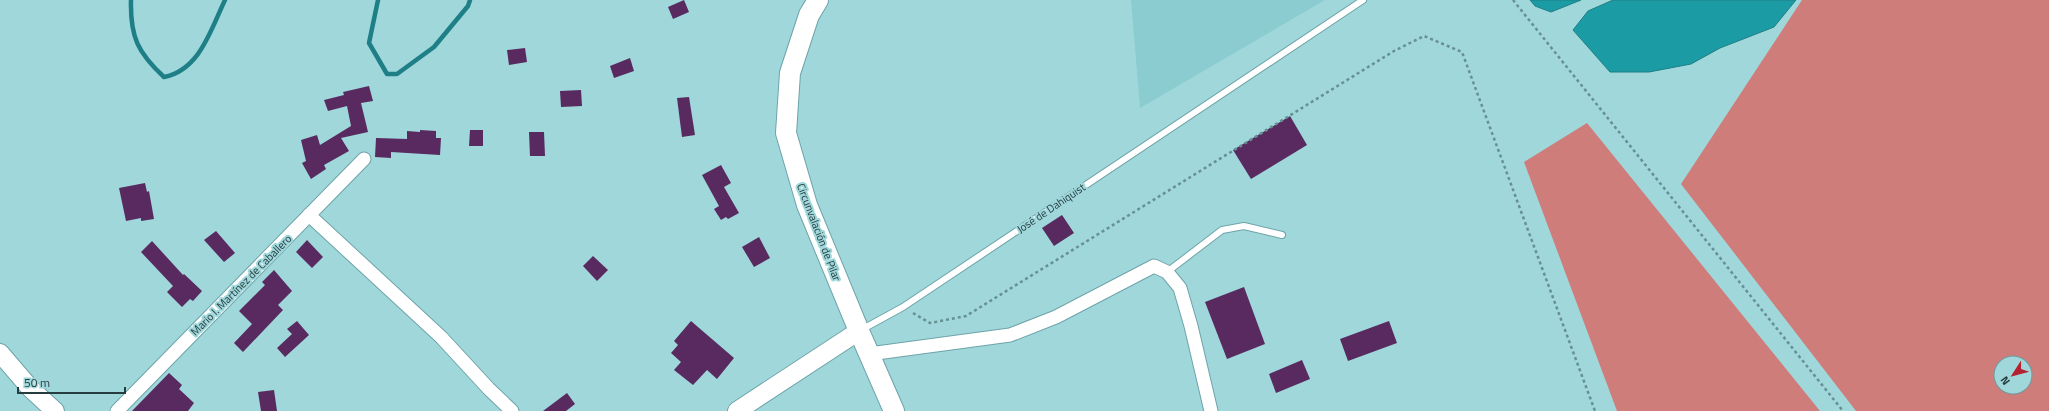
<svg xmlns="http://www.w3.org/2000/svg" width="2049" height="411" font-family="'Titillium Web',sans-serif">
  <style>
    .built { fill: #8bccd1 }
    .forest { fill: #cf7d7a; fill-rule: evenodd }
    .water { fill: #1b9ba4; stroke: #1e7f86 }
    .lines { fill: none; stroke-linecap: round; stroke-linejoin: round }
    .stream { stroke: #1e7f86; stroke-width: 4.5 }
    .building { fill: #582a5f }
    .lane-casing { stroke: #6ea4a9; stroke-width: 8 }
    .street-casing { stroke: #6ea4a9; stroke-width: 15 }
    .secondary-casing { stroke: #6ea4a9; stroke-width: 20 }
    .primary-casing { stroke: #6ea4a9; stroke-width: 22 }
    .path { stroke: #679093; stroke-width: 2.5; stroke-dasharray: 3 3; stroke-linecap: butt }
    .lane { stroke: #fff; stroke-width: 6 }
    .street { stroke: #fff; stroke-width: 13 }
    .secondary { stroke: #fff; stroke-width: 18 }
    .primary { stroke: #fff; stroke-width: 20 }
    .labels { text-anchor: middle; stroke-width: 4; stroke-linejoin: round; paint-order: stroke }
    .street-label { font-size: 11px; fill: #263d3f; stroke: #9fd7db }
  </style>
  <rect width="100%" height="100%" fill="#9fd7db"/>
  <polygon class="built" points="1131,0 1325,0 1140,108"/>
  <g class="forest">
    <path d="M1802,0H2049V411H1856L1681,184ZM2001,363H2025V387H2001Z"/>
    <polygon points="1587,123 1820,411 1617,411 1524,162"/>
  </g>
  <g class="water">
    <polygon points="1530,0 1581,0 1551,12 1535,6"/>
    <polygon points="1613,0 1796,0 1774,27 1720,48 1691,64 1649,72 1610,72 1573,30 1588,11"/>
  </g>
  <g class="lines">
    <g class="stream">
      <path d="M131,0C130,37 138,53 164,77C200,70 211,29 225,0"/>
      <polyline points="378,0 369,43 387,74 397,74 434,47 468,6 470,0"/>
    </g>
  </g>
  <g class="building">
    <polygon points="684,0 689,12 673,19 668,7"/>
    <polygon points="525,48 527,62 509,65 507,50"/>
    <polygon points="630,58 634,71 614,78 610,66"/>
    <polygon points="369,86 373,101 361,103 368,132 341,138 349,151 324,165 326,169 311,179 302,163 306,161 301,140 317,135 320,145 351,126 347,106 328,111 324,100 344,95 343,92"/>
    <polygon points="581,90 582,106 561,107 560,91"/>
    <polygon points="689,97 695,135 682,137 677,98"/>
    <polygon points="1290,116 1307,145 1251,179 1233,150"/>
    <polygon points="420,130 436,131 436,138 441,138 440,155 391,152 391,158 375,157 376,138 407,139 407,131 420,132"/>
    <polygon points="470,130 483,130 483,146 469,146"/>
    <polygon points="529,132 544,132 545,156 530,156"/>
    <polygon points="721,165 731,183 724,187 739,213 728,219 726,217 721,220 714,209 719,206 702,175"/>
    <polygon points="145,183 147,192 149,191 154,219 141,221 141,218 126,221 119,188"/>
    <polygon points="1062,215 1074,233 1054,246 1042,228"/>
    <polygon points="216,231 235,253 224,262 204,240"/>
    <polygon points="759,237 770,258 754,267 742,247"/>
    <polygon points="307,240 323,257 312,268 296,252"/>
    <polygon points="152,241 183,275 184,274 202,291 193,301 190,299 182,307 167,292 173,286 141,252"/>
    <polygon points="593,256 608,270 597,281 583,266"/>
    <polygon points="274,270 292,291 278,305 283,310 243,352 234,343 252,324 239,311 265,285 262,282"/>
    <polygon points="1244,287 1265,344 1227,359 1205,302"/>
    <polygon points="297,321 309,335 285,357 277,348 292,334 287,329"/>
    <polygon points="691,321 734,358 717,379 707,370 693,385 674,370 681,362 671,353 678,345 674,341"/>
    <polygon points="1389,321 1397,343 1348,361 1340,339"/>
    <polygon points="1302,360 1310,379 1276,393 1269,374"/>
    <polygon points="169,373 182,385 179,389 194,403 188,411 132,411"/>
    <polygon points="274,390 277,411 261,411 258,392"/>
    <polygon points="567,393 575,404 566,411 543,411"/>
  </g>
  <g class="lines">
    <g class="lane-casing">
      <g id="lane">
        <polyline points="1167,272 1222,230 1244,226 1282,235"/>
        <polyline points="861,330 903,307 1363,0"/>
      </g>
    </g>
    <g class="street-casing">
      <g id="street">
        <polyline points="309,215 441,337 489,389 512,411"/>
        <polyline points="869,354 1010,335 1056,317 1154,266 1167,272 1180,288 1191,326 1211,411"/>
        <polyline points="117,411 364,159"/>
      </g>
    </g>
    <g class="secondary-casing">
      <g id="secondary">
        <polyline points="0,353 30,388 55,411"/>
        <polyline points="737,411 859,331"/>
      </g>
    </g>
    <g class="primary-casing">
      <polyline id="primary" points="818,0 809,15 790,73 786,133 807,205 859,331 894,411"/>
    </g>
    <g class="path">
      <polyline points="1513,0 1843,411"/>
      <polyline points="913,313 930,323 966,316 1394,51 1424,36 1462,52 1595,411"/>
    </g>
    <use href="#lane" class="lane"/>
    <use href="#street" class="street"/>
    <use href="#secondary" class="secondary"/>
    <use href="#primary" class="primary"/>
  </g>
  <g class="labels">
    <g class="street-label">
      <text transform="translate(1051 208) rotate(-34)" y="4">José de Dahiquist</text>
      <text transform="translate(819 232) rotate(69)" y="4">Circunvalación de Pilar</text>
      <text transform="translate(241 285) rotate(-45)" y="4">Mario I. Martínez de Caballero</text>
    </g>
  </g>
  <g transform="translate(2013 375) rotate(234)"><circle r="19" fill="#9fd7db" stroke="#6f999d"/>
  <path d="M0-3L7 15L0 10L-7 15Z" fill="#b42231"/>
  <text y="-6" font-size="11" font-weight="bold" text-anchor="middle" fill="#263d3f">N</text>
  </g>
  <path d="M18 387v6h107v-6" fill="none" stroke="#263d3f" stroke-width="2"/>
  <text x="24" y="387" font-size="12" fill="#263d3f" stroke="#9fd7db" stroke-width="3" paint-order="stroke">50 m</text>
</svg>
